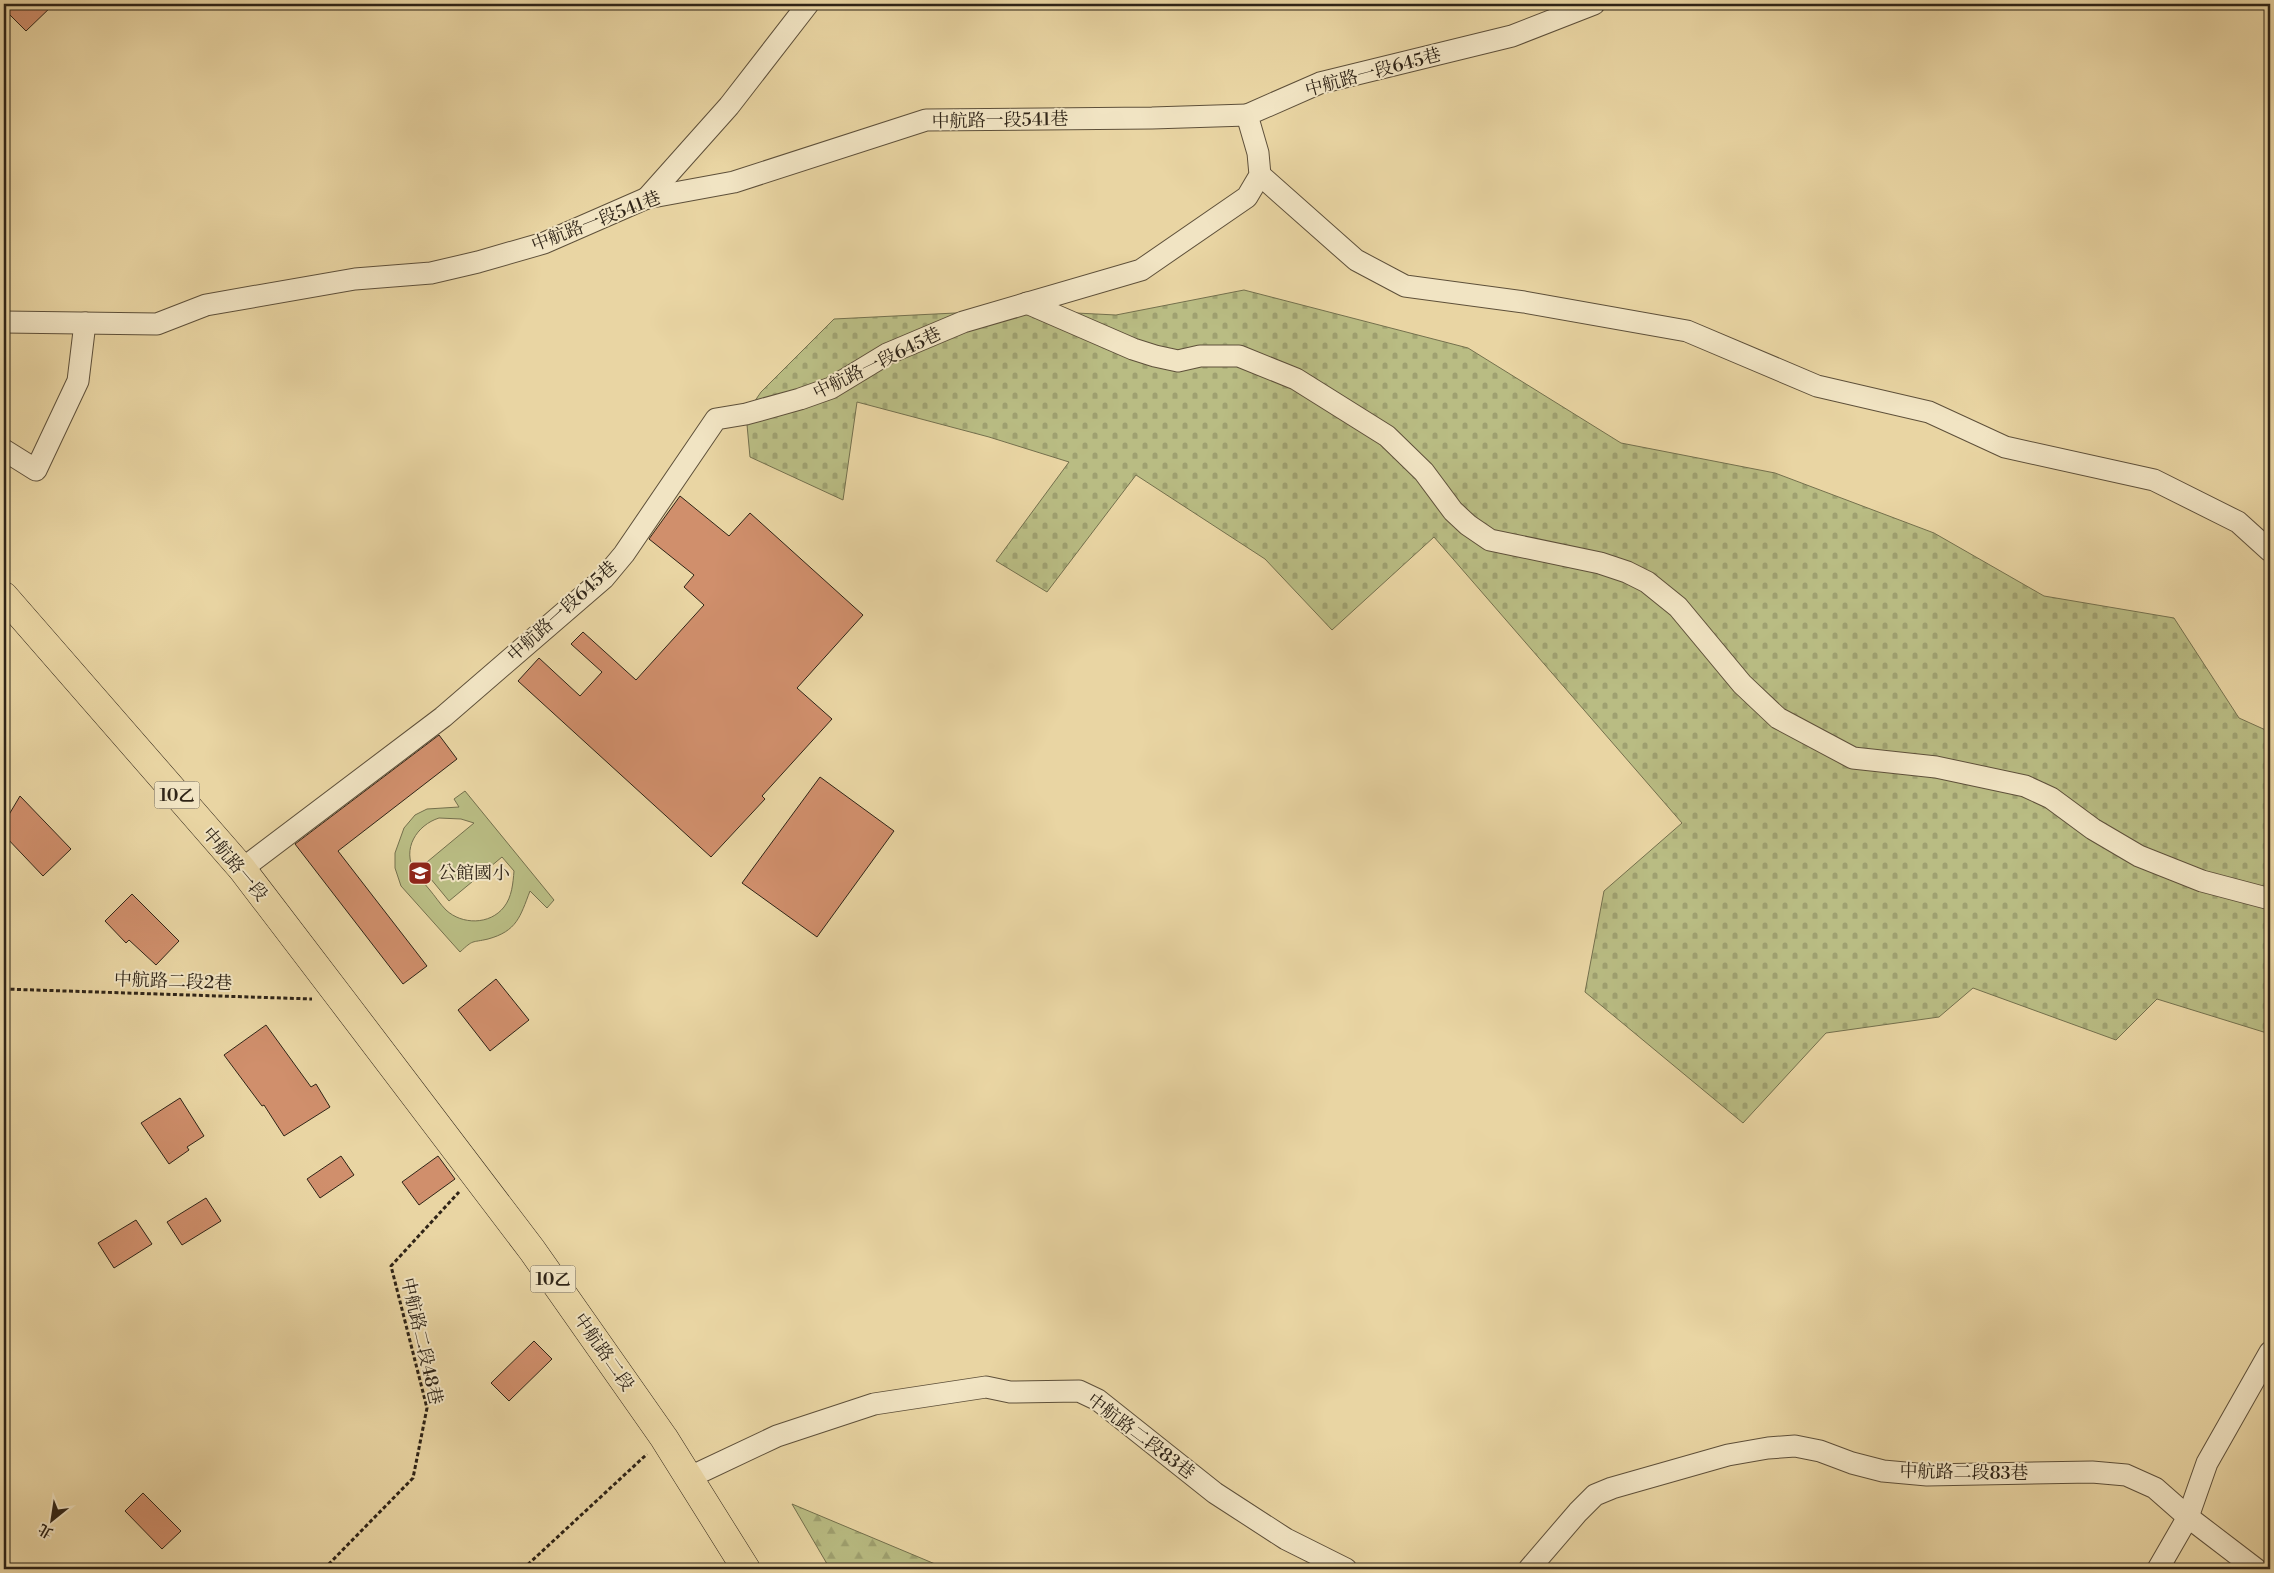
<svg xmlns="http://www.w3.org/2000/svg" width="2274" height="1573" font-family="'Libre Bodoni','Noto Serif TC',serif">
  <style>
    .forest { fill: url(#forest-firs); stroke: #74704d }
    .cemetery { fill: url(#cemetery-stones); stroke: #74704d }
    .garden { fill: #b9bc83; stroke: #74704d; fill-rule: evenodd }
    .building { fill: #d08f6c; stroke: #2f2417 }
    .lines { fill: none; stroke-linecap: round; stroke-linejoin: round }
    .minor-casing { stroke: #5e503a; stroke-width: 23 }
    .major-casing { stroke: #2f2417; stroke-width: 29 }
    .path { stroke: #2f2417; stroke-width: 3; stroke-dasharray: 4 2.5; stroke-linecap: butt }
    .minor { stroke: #f1e4c3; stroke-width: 21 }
    .major { stroke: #e9d5a3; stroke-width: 28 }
    .labels { text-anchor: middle; stroke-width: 4; stroke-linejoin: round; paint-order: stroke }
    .shield { fill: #f1e4c3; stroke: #695e4b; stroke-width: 1 }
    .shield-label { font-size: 16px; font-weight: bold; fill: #2f2417 }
    .street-label { font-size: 18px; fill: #2f2417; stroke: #f1e4c3 }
    .poi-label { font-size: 18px; fill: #2f2417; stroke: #f1e4c3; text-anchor: start }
  </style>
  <defs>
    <pattern id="forest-firs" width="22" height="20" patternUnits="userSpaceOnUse" patternTransform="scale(1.25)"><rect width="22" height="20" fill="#b9bc83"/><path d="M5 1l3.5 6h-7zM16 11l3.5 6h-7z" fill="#9fa170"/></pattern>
    <pattern id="cemetery-stones" width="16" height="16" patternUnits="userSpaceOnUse" patternTransform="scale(1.25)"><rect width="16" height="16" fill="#b9bc83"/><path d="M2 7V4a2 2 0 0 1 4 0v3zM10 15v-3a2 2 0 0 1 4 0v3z" fill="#9fa170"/></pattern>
  </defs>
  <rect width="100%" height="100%" fill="#e9d5a3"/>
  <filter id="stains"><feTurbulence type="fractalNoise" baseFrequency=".004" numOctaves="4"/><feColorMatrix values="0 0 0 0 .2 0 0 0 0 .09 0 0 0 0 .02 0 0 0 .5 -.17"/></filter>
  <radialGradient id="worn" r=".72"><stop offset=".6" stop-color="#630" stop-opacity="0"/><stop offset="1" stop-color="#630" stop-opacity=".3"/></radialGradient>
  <polygon class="forest" points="792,1504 947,1569 830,1569"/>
  <polygon class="cemetery" points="1244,290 1468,348 1621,443 1775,473 1934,533 2044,596 2174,618 2239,718 2270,732 2270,1034 2157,999 2116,1040 1973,988 1939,1017 1826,1033 1743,1123 1585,992 1604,891 1682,823 1434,537 1332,630 1265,559 1136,475 1047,592 996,561 1069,462 989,437 857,402 843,500 750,457 746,414 761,392 834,319 1016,310 1116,315"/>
  <path class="garden" d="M465,791L554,900L547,908L530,891C520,917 517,931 488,939C471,943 474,939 460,952L401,886L395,868V853L404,828L415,815L427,809L459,807L454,799ZM439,818L461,819L474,823L421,867L449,901L502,857L514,871C513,883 512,897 504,907C490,925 462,925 446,910C440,904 435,896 429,889C425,884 419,878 415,872C401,849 417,825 439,818Z"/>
  <g class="building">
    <polygon points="14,4 54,4 26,31 6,11"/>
    <polygon points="680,496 729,536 750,513 863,615 797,688 832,719 762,796 765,799 711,857 518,681 539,658 580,696 602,672 571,644 583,632 636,680 704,605 684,587 694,575 649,539"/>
    <polygon points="439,735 457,759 338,851 427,966 403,984 295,844"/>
    <polygon points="820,777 894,831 817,937 742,883"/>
    <polygon points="20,796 71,849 43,876 4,835 4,823"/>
    <polygon points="132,894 179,941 156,965 129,940 126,943 105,921"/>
    <polygon points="496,979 529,1020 490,1051 458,1010"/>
    <polygon points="266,1025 311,1087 316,1084 330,1107 284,1136 264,1105 262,1106 224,1055"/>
    <polygon points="180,1098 204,1136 187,1147 189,1150 169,1164 141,1123"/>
    <polygon points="341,1156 354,1175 320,1198 307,1179"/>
    <polygon points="438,1156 455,1179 419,1205 402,1182"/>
    <polygon points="206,1198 221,1221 182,1245 167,1222"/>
    <polygon points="136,1220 152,1244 114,1268 98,1243"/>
    <polygon points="534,1341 552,1359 509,1401 491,1383"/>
    <polygon points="143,1493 181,1531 162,1549 125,1511"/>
  </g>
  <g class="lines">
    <g class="minor-casing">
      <g id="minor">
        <polyline points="1260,175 1356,260 1405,286 1524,302 1687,331 1817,386 1929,412 2005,447 2154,480 2238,522 2270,551"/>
        <polyline points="647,198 729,106 808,4"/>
        <polyline points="1027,303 1133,349 1155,356 1178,361 1200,356 1239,356 1296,379 1387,436 1424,472 1453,511 1468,525 1490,540 1600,563 1627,572 1647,582 1678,607 1742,684 1778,718 1853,758 1936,767 2025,786 2051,798 2093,829 2139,856 2202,881 2270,899"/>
        <polyline points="4,322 157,324 206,305 355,279 431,273 478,262 544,243 647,198 734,182 926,120 1152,118 1247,115"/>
        <polyline points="4,450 36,470 78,381 85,323"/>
        <polyline points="242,869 443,717 604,578 624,554 716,419 746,414 800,399 831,388 887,354 963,322 1141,270 1247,197 1260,175 1258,153 1247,115 1320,83 1512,36 1594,4"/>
        <polyline points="688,1478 777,1436 874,1404 986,1387 1010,1392 1079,1391 1098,1400 1215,1493 1286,1539 1346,1569"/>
        <polyline points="1529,1569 1578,1512 1595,1495 1612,1488 1728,1455 1768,1448 1795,1446 1820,1451 1852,1463 1883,1471 1927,1475 2092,1472 2126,1475 2155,1488 2188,1517 2256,1569"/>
        <polyline points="2158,1569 2188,1517 2207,1463 2270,1352"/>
      </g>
    </g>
    <g class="major-casing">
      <polyline id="major" points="4,596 242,869 342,1000 532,1250 664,1438 746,1569"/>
    </g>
    <g class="path">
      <polyline points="4,989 312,999"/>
      <polyline points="324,1569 413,1478 427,1408 391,1266 459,1192"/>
      <polyline points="523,1569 647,1454"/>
    </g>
    <use href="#minor" class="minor"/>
    <use href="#major" class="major"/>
  </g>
  <defs>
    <g id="school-square" transform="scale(1.25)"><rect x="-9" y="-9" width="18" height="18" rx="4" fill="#8f2418" stroke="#f1e4c3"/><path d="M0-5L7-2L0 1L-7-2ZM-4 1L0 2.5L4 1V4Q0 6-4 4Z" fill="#fff"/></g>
  </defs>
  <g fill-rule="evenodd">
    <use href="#school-square" x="420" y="873"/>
  </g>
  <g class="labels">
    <g class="shield">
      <rect x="154.5" y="781.5" width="45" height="27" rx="4"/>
      <rect x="530.5" y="1265.5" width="45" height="27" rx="4"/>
    </g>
    <g class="shield-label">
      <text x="177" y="801">10乙</text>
      <text x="553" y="1285">10乙</text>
    </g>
    <g class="street-label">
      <text transform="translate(1373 72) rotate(-15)" y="6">中航路一段645巷</text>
      <text transform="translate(1000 120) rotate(-1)" y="6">中航路一段541巷</text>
      <text transform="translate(596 221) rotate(-21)" y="6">中航路一段541巷</text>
      <text transform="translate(877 363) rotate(-26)" y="6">中航路一段645巷</text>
      <text transform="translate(562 611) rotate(-42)" y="6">中航路一段645巷</text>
      <text transform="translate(235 864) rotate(50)" y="6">中航路一段</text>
      <text transform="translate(173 981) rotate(2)" y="6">中航路二段2巷</text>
      <text transform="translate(422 1341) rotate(77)" y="6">中航路二段48巷</text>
      <text transform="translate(604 1352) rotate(55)" y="6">中航路二段</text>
      <text transform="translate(1141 1436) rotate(37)" y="6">中航路二段83巷</text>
      <text transform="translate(1964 1472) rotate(1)" y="6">中航路二段83巷</text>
    </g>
    <g class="poi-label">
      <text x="438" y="879">公館國小</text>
    </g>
  </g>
  <rect width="2274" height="1573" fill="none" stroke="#e9d5a3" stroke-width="20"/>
  <rect x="5" y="5" width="2264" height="1563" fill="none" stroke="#2f2417" stroke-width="2.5"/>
  <rect x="10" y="10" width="2254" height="1553" fill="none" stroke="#2f2417"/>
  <g transform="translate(52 1520) rotate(210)" stroke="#f1e4c3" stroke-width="4" paint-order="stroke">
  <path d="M0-4L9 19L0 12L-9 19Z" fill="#2f2417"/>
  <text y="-8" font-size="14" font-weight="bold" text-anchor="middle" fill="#2f2417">北</text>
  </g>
  <rect width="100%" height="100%" filter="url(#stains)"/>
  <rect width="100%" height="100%" fill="url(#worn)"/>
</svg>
